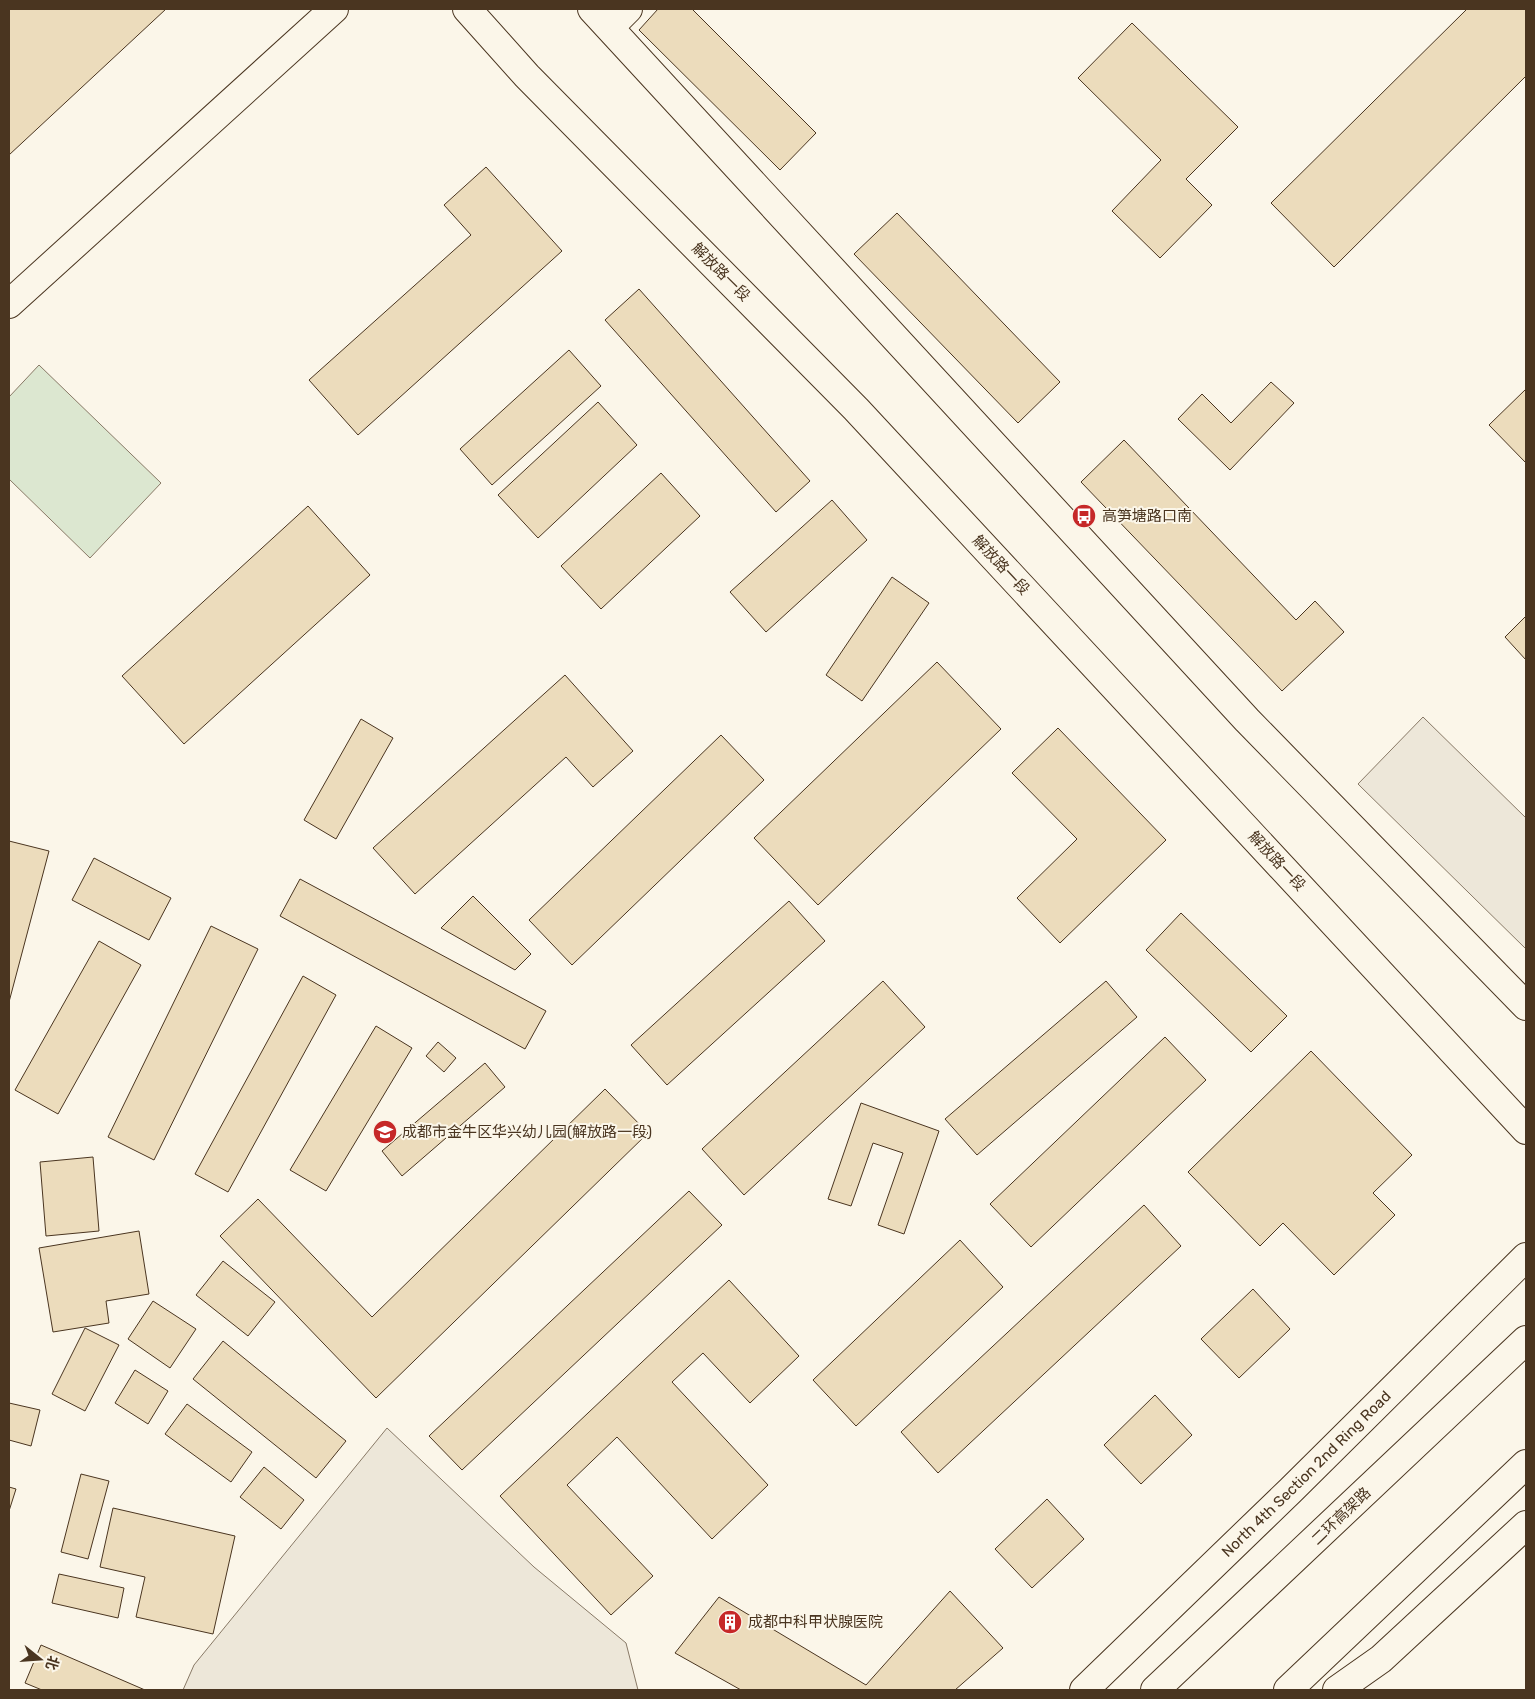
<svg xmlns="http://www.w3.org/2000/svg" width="1535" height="1699" font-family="Rubik,'Noto Sans SC',sans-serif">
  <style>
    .green { fill: #dce7d0; stroke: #887966 }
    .parking { fill: #ede7d9; stroke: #887966 }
    .building { fill: #ecdcbc; stroke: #4a3520 }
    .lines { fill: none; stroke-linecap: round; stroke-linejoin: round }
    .minor-casing { stroke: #4a3520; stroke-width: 30 }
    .secondary-casing { stroke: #4a3520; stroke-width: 30 }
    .primary-casing { stroke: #4a3520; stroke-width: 30 }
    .trunk-casing { stroke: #4a3520; stroke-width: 30 }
    .minor { stroke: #fbf6e9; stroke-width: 28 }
    .secondary { stroke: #fbf6e9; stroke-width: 28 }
    .primary { stroke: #fbf6e9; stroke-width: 28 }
    .trunk { stroke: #fbf6e9; stroke-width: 28 }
    .labels { text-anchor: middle; stroke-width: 4; stroke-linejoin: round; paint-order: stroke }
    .street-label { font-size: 15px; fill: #4a3520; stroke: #fbf6e9 }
    .poi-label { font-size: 15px; fill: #4a3520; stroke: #fbf6e9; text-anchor: start }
  </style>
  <rect width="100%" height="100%" fill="#fbf6e9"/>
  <polygon class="green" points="39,365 161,483 90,558 9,479 9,397"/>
  <g class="parking">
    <polygon points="1423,717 1526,818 1526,949 1358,784"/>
    <polygon points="387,1428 534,1567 626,1643 638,1690 183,1690 194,1665"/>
  </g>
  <g class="building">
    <polygon points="9,9 166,9 9,155"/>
    <polygon points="658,9 692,9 816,133 780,170 639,30"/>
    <polygon points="1467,9 1526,9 1526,76 1334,267 1271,203"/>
    <polygon points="1132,23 1238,127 1186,179 1212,205 1160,258 1112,211 1161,160 1078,78"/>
    <polygon points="486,167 562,251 358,435 309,380 471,235 444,205"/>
    <polygon points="897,213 1060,382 1018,423 854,254"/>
    <polygon points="639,289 810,481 776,512 605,320"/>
    <polygon points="569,350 601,386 492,485 460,449"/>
    <polygon points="1271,382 1294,403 1230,470 1178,419 1202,394 1231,423"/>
    <polygon points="1526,389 1526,463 1489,425"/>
    <polygon points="598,402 637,445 538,538 498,495"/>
    <polygon points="1124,440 1296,620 1315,601 1344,632 1282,691 1081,482"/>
    <polygon points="661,473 700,516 601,609 561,566"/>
    <polygon points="832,500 867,540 766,632 730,592"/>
    <polygon points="308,506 370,575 184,744 122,676"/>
    <polygon points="892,577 929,603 862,701 826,675"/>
    <polygon points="1526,616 1526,660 1505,637"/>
    <polygon points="937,662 1001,729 818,905 754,838"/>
    <polygon points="565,675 633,751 593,787 566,757 415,894 373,848"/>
    <polygon points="361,719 393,738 336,839 304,820"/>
    <polygon points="1058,728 1166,840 1060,943 1017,898 1077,839 1012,773"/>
    <polygon points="721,735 764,780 572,965 529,920"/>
    <polygon points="9,841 49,851 9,1002"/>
    <polygon points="94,858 171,898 149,940 72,900"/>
    <polygon points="300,879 546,1011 525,1049 280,916"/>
    <polygon points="473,896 531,954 515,970 441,928"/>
    <polygon points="789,901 825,941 667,1085 631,1045"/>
    <polygon points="1181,913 1287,1016 1251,1052 1146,950"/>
    <polygon points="211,926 258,949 154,1160 108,1137"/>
    <polygon points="99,941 141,965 58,1114 15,1090"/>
    <polygon points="303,976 336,995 228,1192 195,1174"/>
    <polygon points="883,981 925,1027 744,1195 702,1149"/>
    <polygon points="1106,981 1137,1017 977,1155 945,1119"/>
    <polygon points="376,1026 412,1048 326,1191 290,1170"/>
    <polygon points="1165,1037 1206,1080 1031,1247 990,1204"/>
    <polygon points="438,1042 456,1058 444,1072 426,1056"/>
    <polygon points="1311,1051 1412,1155 1373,1193 1395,1215 1334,1275 1283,1223 1260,1246 1188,1172"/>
    <polygon points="485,1063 505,1087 402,1176 382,1151"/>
    <polygon points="605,1089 648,1133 376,1398 220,1236 258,1199 372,1317"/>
    <polygon points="861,1103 939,1131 904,1234 878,1225 903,1153 873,1143 851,1206 828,1199"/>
    <polygon points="93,1157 99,1231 46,1236 40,1162"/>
    <polygon points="689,1191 722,1225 462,1470 429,1436"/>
    <polygon points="1144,1205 1181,1246 938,1473 901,1432"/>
    <polygon points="139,1231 149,1294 106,1301 109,1323 53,1332 39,1248"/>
    <polygon points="960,1240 1003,1287 856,1426 813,1380"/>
    <polygon points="223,1261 275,1302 248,1336 196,1295"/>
    <polygon points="729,1280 799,1356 750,1403 703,1353 672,1382 768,1485 712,1539 617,1437 567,1485 653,1576 611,1615 500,1496"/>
    <polygon points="1253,1289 1290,1329 1239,1378 1201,1339"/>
    <polygon points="153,1301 196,1329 170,1368 128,1339"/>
    <polygon points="85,1328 119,1345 85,1411 52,1394"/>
    <polygon points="223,1341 346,1441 316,1478 193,1379"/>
    <polygon points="135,1370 168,1391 148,1424 115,1403"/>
    <polygon points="1155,1395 1192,1435 1141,1484 1104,1445"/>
    <polygon points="9,1403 40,1410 31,1446 9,1440"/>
    <polygon points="187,1404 252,1452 231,1482 165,1434"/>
    <polygon points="264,1467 304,1500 281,1529 240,1497"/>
    <polygon points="81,1474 109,1481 88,1559 61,1552"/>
    <polygon points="9,1487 16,1489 9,1511"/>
    <polygon points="1047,1499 1084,1539 1032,1588 995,1549"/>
    <polygon points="113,1508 235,1536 213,1634 136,1617 145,1577 100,1567"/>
    <polygon points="59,1574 124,1588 118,1618 52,1603"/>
    <polygon points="950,1591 1003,1648 955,1690 741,1690 675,1653 719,1597 866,1685"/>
    <polygon points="41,1645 145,1690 42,1690 25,1683"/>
  </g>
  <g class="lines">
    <g class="minor-casing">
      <g id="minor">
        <polyline points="610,27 628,9"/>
        <polyline points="9,304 334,9"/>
      </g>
    </g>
    <g class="secondary-casing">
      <g id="secondary">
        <path id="s1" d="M1084,1690L1291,1490L1526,1257"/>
      </g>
    </g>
    <g class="primary-casing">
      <g id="primary">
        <polyline points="467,9 527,76 856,409 1526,1130"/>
        <polyline points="592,9 1247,720 1526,1006"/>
      </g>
    </g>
    <g class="trunk-casing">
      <g id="trunk">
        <polyline points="1155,1690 1526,1340"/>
        <polyline points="1288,1690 1526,1464"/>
        <polyline points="1337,1690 1381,1659 1526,1525"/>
      </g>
    </g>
    <use href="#minor" class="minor"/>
    <use href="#secondary" class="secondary"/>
    <use href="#primary" class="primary"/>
    <use href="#trunk" class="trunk"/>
  </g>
  <defs>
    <g id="bus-disc" transform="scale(1.25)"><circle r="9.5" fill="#c62828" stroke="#fbf6e9"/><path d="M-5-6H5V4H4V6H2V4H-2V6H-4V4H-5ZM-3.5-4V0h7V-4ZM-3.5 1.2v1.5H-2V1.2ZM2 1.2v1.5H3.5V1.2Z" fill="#fff"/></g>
    <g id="school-disc" transform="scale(1.25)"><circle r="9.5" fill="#c62828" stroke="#fbf6e9"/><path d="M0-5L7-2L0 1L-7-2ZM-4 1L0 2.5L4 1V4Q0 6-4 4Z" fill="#fff"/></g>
    <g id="building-disc" transform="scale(1.25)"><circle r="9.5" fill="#c62828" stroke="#fbf6e9"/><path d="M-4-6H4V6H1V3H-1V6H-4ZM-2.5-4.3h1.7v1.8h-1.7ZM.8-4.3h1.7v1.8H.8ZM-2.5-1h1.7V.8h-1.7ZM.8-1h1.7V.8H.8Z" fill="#fff"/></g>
  </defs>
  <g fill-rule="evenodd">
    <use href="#bus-disc" x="1084" y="516"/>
    <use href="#school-disc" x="385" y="1132"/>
    <use href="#building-disc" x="730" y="1622"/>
  </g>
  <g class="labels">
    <g class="street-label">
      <text transform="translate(721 272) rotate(45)" y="5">解放路一段</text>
      <text transform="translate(1001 565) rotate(47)" y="5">解放路一段</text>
      <text transform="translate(1277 861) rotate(47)" y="5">解放路一段</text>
      <text dy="5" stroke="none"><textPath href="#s1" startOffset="310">North 4th Section 2nd Ring Road</textPath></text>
      <text transform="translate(1341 1516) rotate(-44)" y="5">二环高架路</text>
    </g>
    <g class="poi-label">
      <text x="1102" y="521">高笋塘路口南</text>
      <text x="402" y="1137">成都市金牛区华兴幼儿园(解放路一段)</text>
      <text x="748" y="1627">成都中科甲状腺医院</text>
    </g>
  </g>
  <rect width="1535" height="1699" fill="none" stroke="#4a3520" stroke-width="20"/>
  <g transform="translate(40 1659) rotate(107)" stroke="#fbf6e9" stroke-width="4" paint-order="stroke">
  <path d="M0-4L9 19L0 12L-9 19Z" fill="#4a3520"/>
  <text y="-8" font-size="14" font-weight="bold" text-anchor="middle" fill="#4a3520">北</text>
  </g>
</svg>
